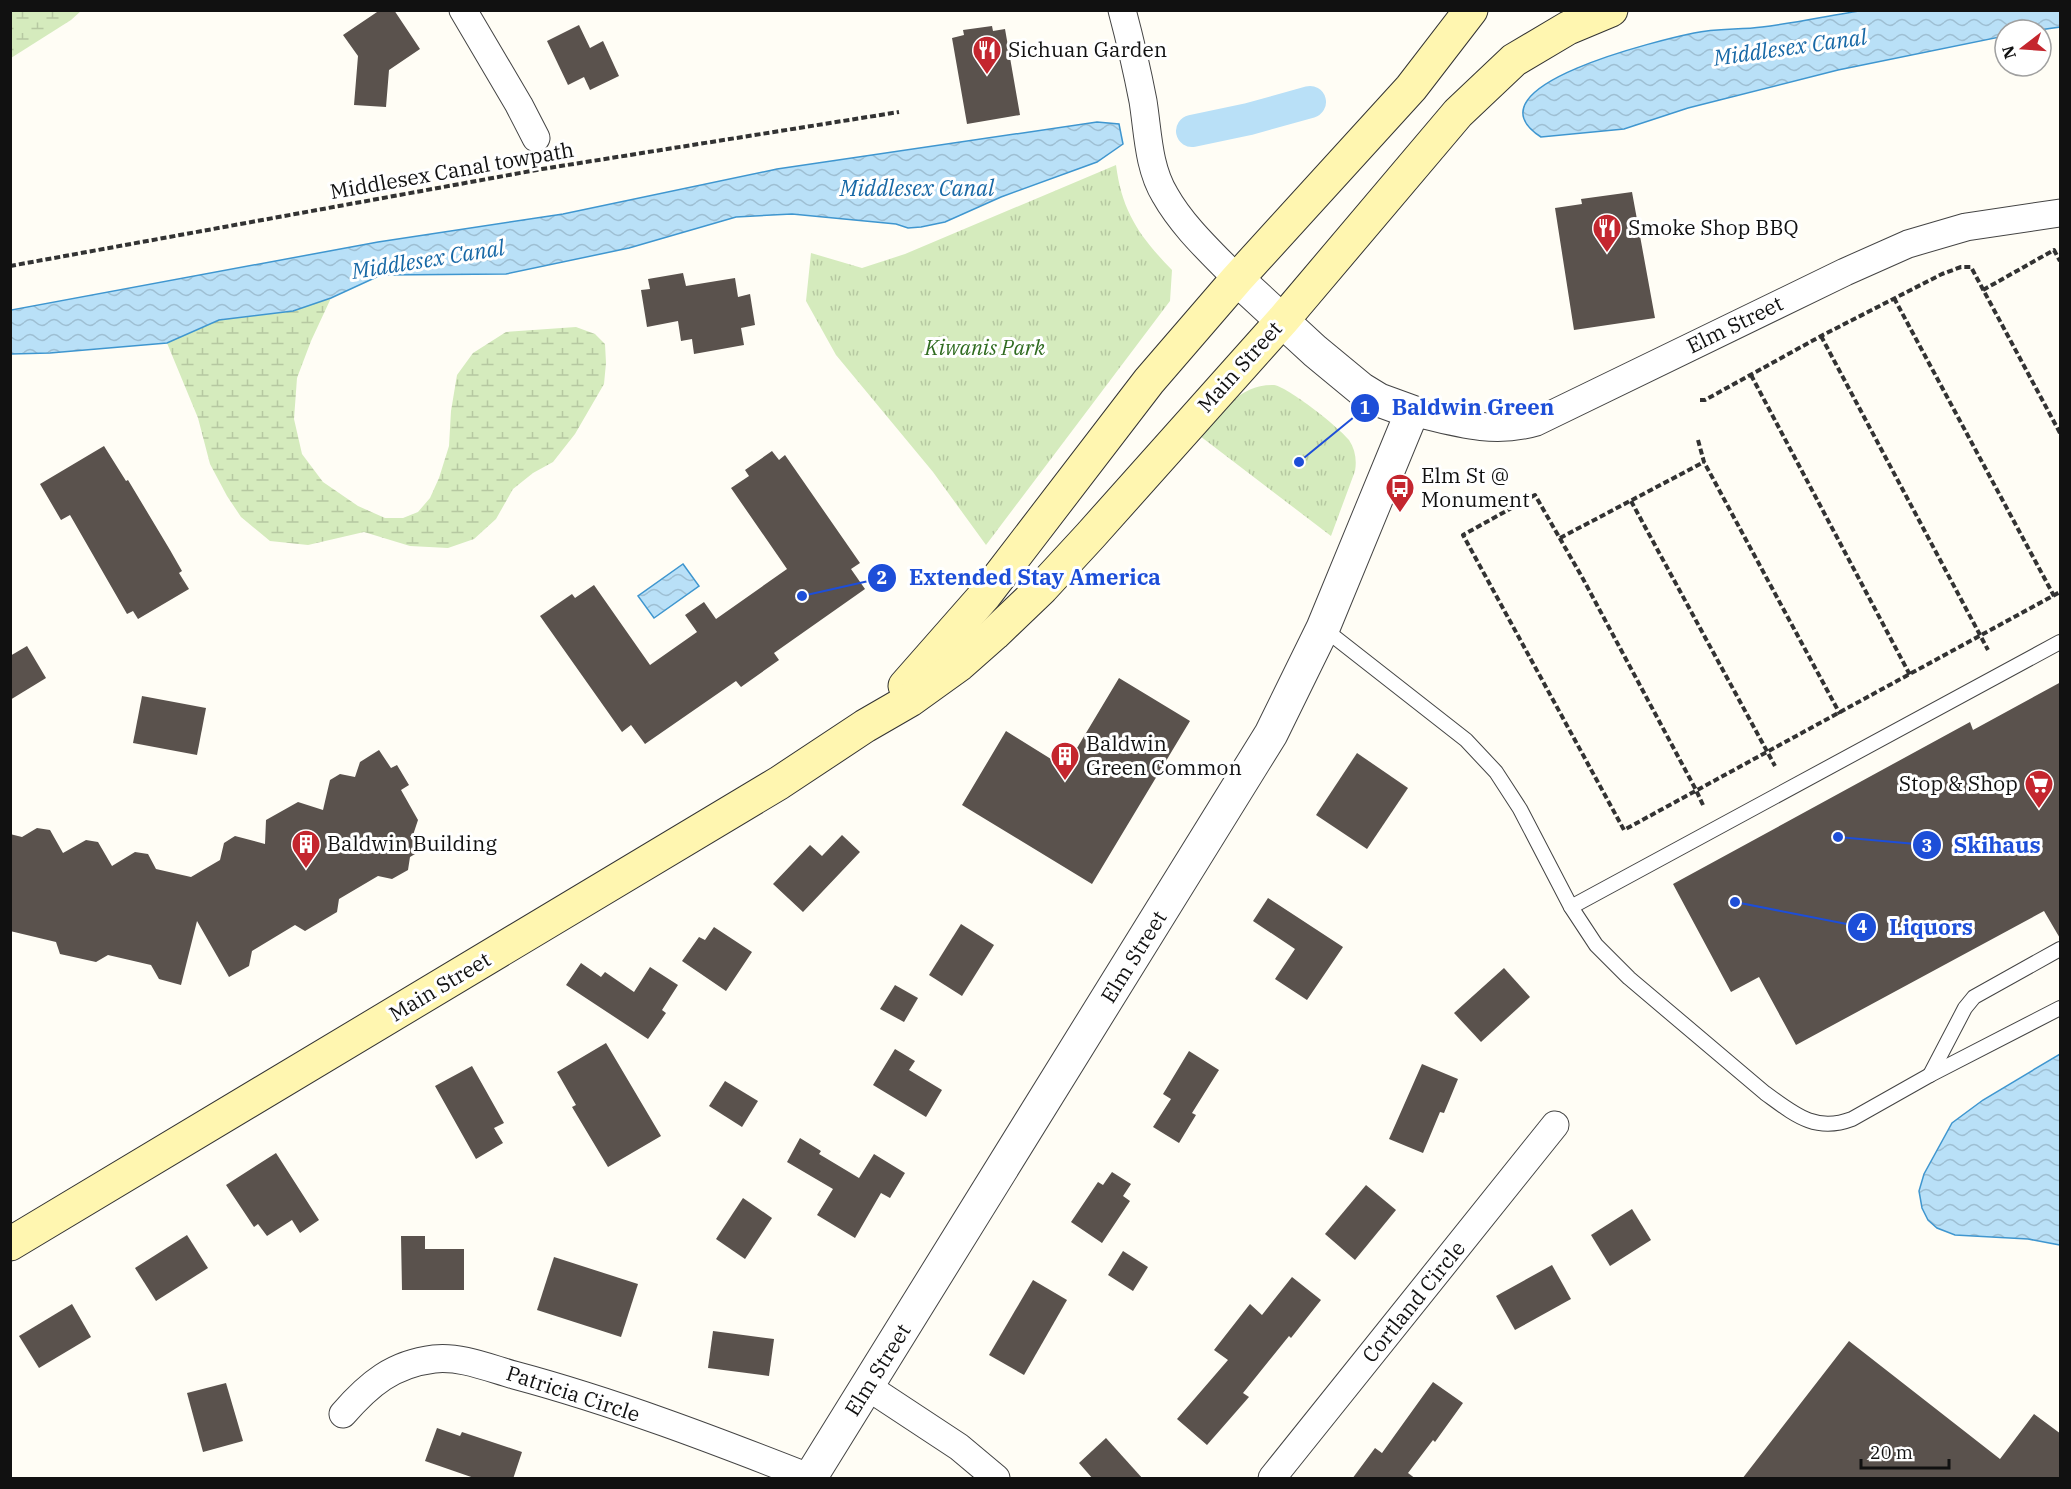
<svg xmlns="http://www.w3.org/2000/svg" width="2071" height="1489" font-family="'IBM Plex Serif',serif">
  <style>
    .wetland { fill: url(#wetland-marsh) }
    .park { fill: url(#park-tufts) }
    .water { fill: url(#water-waves); stroke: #3f96cf; stroke-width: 1.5 }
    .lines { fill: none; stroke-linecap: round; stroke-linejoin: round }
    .canal { stroke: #b9e0f7; stroke-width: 32 }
    .building { fill: #5a524d }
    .service-casing { stroke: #444; stroke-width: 16 }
    .minor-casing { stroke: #444; stroke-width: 29 }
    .tertiary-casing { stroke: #444; stroke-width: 35 }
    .secondary-casing { stroke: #333; stroke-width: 35 }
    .path { stroke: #333; stroke-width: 4; stroke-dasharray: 6 3; stroke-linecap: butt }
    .service { stroke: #fff; stroke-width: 14 }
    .minor { stroke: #fff; stroke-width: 27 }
    .tertiary { stroke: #fff; stroke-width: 33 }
    .secondary { stroke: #fff6b0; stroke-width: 33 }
    .labels { text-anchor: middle; stroke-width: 6; stroke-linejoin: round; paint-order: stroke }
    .poi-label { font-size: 21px; fill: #111; stroke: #fff; text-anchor: start }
    .street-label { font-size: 21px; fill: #111; stroke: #fff }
    .park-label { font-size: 21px; font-style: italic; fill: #2f6b1f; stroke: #fff }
    .water-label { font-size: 22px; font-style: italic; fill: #1768a6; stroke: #fff }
    .leader { fill: none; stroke: #1d4ed8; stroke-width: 2 }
    .callout-dot { fill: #1d4ed8; stroke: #fff; stroke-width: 2 }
    .mark-label { font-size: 18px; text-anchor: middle; font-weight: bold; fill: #fff }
    .callout-label { font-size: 22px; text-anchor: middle; font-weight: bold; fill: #1d4ed8; stroke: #fff; stroke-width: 6; stroke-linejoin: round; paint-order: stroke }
  </style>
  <defs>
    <pattern id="wetland-marsh" width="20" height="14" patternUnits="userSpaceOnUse" patternTransform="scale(1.5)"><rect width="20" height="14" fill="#d5ebbd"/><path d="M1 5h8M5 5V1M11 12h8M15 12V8" fill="none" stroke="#b6c8a1"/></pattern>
    <pattern id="park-tufts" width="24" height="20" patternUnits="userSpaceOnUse" patternTransform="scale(1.5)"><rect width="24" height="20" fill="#d5ebbd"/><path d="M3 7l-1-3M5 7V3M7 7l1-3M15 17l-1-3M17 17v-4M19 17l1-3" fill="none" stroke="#b6c8a1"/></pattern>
    <pattern id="water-waves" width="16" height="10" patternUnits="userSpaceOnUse" patternTransform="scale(1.5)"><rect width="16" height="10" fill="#b9e0f7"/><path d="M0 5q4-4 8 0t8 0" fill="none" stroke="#9ebfd3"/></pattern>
  </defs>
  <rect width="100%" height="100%" fill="#fffdf5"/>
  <g class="wetland">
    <polygon points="11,10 81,10 81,11 71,20 11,58"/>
    <polygon points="331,298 311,341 297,378 294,419 302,454 323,482 358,506 385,518 403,518 418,512 430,498 439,478 449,446 451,411 457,375 473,353 506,332 576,327 595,334 605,344 606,363 604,384 575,434 553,462 533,473 513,489 496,519 474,539 448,548 410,546 364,532 308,545 270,541 241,517 227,496 210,464 198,418 167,343 219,320 293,311"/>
  </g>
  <g class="park">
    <path d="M1116,165C1122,212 1140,237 1172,270L1170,301L986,545L933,472L836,355L806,301L811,253L862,268L905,254Z"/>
    <path d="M1274,385C1288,387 1340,428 1349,440C1355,449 1357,460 1355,471L1331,536L1200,436C1222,412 1239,384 1274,385Z"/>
  </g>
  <g class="water">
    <path d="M1866,10L2060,11V27L2039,30H2005V36L1838,70L1688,108L1624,129L1541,137C1462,86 1665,39 1694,33C1716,28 1740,30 1762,27C1797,23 1831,15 1866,10Z"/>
    <polygon points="1097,122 1119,124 1123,144 1097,162 1001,197 945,222 921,227 908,228 896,224 792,214 736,217 629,248 506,274 381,275 331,298 293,311 219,320 167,343 50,353 11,354 11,310 378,242 563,214 777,169"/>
    <polygon points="683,564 699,586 654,618 638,596"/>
    <polygon points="2060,1054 2060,1245 2028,1239 1955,1235 1937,1228 1928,1220 1922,1208 1919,1191 1924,1174 1952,1123 1983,1100"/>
  </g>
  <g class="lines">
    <polyline class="canal" points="1192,131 1249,119 1310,102"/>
  </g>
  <g class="building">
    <polygon points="380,10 394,10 420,49 389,70 386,107 354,105 358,56 343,35"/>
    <polygon points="579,25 590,48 603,41 619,76 590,90 584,77 568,85 547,41"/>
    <polygon points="992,26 993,31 1005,29 1020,115 967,124 952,38 964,35 963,30"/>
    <polygon points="1632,192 1655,318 1574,330 1555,208 1582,204 1581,199"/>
    <polygon points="683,273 686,286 735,278 738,297 750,294 755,325 741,328 744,345 694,354 692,339 681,341 678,321 647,327 641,290 650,289 648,279"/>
    <polygon points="104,446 126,481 128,480 170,550 182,571 179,573 189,589 138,619 133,611 127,614 70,515 61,520 40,484"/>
    <polygon points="772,451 779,460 785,455 860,563 851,569 865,589 774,653 779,660 741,687 736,681 645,744 631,725 622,732 540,616 572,594 575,598 594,585 650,665 697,632 685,615 704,602 716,619 787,569 731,488 749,476 745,470"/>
    <polygon points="27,646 46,678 10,700 10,656"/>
    <polygon points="1119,678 1190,721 1092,884 962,805 1006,731 1051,759 1074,753"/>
    <polygon points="2061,682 2061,940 2044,911 1796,1045 1759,977 1731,992 1673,884 1970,722 1973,730"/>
    <polygon points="142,696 206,708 197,755 133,743"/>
    <polygon points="379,750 391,768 397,765 409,785 401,790 418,820 413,835 410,836 420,851 410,857 408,870 392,879 378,876 339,899 337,912 305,931 295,925 252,951 249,966 229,977 197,921 181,985 159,979 151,965 108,955 96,962 60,954 56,942 10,931 10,834 22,837 37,828 50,830 63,853 86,840 98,842 112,866 135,852 148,854 156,869 191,877 220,860 224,843 235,836 265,844 266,820 298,802 323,810 330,780 340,774 355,777 360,762"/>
    <polygon points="1357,753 1408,788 1367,849 1316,815"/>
    <polygon points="842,835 860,852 803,912 773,884 810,845 822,856"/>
    <polygon points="1268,898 1343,947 1307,1000 1275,979 1295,949 1253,921"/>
    <polygon points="961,924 994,945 962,996 929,975"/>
    <polygon points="714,927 752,952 726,991 682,961 699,937 705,940"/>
    <polygon points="581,963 601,977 605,972 634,992 650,967 678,985 662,1010 666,1013 648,1039 566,985"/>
    <polygon points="1504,968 1530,997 1481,1042 1454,1013"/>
    <polygon points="895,985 918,998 904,1022 880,1009"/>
    <polygon points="606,1043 661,1136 608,1167 572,1107 576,1105 557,1072"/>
    <polygon points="895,1049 915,1061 909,1070 942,1090 926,1117 873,1085"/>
    <polygon points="1189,1051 1219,1070 1192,1113 1196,1115 1179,1143 1153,1127 1171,1099 1163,1094"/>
    <polygon points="1422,1064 1458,1079 1444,1113 1440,1112 1423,1153 1389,1139"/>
    <polygon points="472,1066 504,1123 494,1128 503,1143 476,1159 435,1086"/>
    <polygon points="725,1081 758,1101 742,1127 709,1106"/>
    <polygon points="800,1138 821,1151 819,1154 859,1178 874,1154 905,1173 890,1198 881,1193 855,1238 817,1215 833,1189 787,1162"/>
    <polygon points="276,1153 319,1220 300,1233 292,1220 267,1236 258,1224 254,1227 226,1185"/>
    <polygon points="1112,1172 1131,1184 1123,1196 1130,1201 1102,1243 1071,1222 1098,1182 1103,1185"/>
    <polygon points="1366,1185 1396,1210 1355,1260 1325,1234"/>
    <polygon points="743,1198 772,1218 745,1259 716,1239"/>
    <polygon points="1632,1209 1651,1240 1610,1266 1591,1235"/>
    <polygon points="187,1235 208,1268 156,1301 135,1268"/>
    <polygon points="401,1236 425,1236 425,1249 464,1249 464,1290 402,1290"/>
    <polygon points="1123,1251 1148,1267 1133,1291 1108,1275"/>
    <polygon points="554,1257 638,1284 621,1337 537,1310"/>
    <polygon points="1552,1265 1571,1299 1515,1330 1496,1296"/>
    <polygon points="1292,1277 1321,1300 1291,1338 1289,1336 1243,1393 1249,1397 1207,1445 1177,1419 1228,1360 1214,1350 1250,1304 1262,1315"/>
    <polygon points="1033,1280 1067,1300 1024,1375 989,1355"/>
    <polygon points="72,1304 91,1337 39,1368 19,1336"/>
    <polygon points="713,1331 774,1339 769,1376 708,1368"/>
    <polygon points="1849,1341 2000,1459 2034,1414 2061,1434 2061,1479 1742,1479"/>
    <polygon points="1433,1382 1463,1403 1435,1442 1433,1440 1408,1473 1416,1479 1352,1479 1375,1448 1382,1453"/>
    <polygon points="226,1383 243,1441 203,1452 187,1393"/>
    <polygon points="437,1428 460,1436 462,1432 522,1452 513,1479 477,1479 425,1461"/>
    <polygon points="1106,1438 1143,1479 1093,1479 1079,1463"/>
  </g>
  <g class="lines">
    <g class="service-casing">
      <g id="service">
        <path d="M1323,628L1466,740L1496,772L1520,809L1571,907L1596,945L1629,978L1765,1093C1794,1114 1815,1133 1852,1119L1930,1075L2060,1008"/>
        <polyline points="1571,907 2060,642"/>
        <polyline points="1930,1075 1965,1008 1974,997 2060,949"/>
      </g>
    </g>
    <g class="minor-casing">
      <g id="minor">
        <polyline points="463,10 519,105 536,138"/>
        <path d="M1122,10C1130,40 1137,70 1143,101C1148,132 1148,167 1165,195C1183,227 1212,253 1237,279"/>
        <path d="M1412,412C1454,422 1493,435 1536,422L1845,272L1908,244L1966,227L2060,213"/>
        <polyline points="868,1387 959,1447 996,1478"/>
        <path d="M343,1414C369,1384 393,1364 434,1359C461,1356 489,1368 514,1375C615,1402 714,1440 811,1478"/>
        <polyline points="1272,1478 1555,1125"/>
      </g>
    </g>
    <g class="tertiary-casing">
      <polyline id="tertiary" points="810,1478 1271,734 1323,628 1412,412 1379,400 1361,389 1315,351 1237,279"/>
    </g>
    <g class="secondary-casing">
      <g id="secondary">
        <polyline points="905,686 985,595 1149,381 1237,279 1411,88 1471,10"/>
        <polyline points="10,1244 779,783 865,726 910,700 960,664 994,634 1042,588 1090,536 1282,321 1458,113 1514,60 1568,28 1611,10"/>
      </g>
    </g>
    <g class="path">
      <polyline points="10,266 542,169 899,112"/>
      <polyline points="1983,290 2054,250 2060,261"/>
      <polyline points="1894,298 2054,596"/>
      <polyline points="1821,336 1988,650"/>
      <polyline points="1751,375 1910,675"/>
      <polyline points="1700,400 1705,400 1821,336 1942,274 1961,267 1971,267 2060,433"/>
      <polyline points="1698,440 1704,462 1840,714"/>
      <polyline points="1631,501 1775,766"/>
      <polyline points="1560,538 1704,462"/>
      <polyline points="1703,805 1696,790 1582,577 1535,495 1463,535 1624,830 2060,592"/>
    </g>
    <use href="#service" class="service"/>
    <use href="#minor" class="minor"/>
    <use href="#tertiary" class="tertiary"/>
    <use href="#secondary" class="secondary"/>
  </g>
  <defs>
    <g id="restaurant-pin" transform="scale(1.5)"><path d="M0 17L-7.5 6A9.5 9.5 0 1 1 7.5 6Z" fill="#c4262e" stroke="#fff"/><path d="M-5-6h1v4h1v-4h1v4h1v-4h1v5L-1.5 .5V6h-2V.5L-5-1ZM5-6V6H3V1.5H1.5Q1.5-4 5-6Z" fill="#fff"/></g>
    <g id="bus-pin" transform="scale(1.5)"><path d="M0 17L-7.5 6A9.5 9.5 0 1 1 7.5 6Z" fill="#c4262e" stroke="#fff"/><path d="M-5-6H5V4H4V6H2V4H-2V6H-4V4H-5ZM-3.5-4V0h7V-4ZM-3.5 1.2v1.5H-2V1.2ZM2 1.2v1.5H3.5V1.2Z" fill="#fff"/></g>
    <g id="building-pin" transform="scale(1.5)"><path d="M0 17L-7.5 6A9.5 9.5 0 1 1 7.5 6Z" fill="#c4262e" stroke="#fff"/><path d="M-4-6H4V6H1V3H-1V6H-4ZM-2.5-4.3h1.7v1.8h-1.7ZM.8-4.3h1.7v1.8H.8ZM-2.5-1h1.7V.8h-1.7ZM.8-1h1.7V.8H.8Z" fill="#fff"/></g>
    <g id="supermarket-pin" transform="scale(1.5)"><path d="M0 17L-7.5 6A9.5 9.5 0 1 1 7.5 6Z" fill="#c4262e" stroke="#fff"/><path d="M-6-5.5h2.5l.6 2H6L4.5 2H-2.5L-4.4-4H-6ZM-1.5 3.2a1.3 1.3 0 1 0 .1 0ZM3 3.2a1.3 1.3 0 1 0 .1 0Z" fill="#fff"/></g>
  </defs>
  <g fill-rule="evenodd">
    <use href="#restaurant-pin" x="987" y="50"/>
    <use href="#restaurant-pin" x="1607" y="228"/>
    <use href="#bus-pin" x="1400" y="488"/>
    <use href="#building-pin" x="1065" y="756"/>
    <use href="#supermarket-pin" x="2039" y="784"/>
    <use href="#building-pin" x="306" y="844"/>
  </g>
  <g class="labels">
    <g class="poi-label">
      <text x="1008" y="57">Sichuan Garden</text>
      <text x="1628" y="235">Smoke Shop BBQ</text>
      <text x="1421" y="483">Elm St @<tspan x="1421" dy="24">Monument</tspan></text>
      <text x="1086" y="751">Baldwin<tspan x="1086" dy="24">Green Common</tspan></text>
      <text x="2018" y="791" text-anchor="end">Stop &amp; Shop</text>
      <text x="327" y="851">Baldwin Building</text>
    </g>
    <g class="street-label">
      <text transform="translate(452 171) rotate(-10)" y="7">Middlesex Canal towpath</text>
      <text transform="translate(1735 325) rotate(-26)" y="7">Elm Street</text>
      <text transform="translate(1240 367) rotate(-48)" y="7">Main Street</text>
      <text transform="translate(1134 957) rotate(-58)" y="7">Elm Street</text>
      <text transform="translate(440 987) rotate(-31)" y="7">Main Street</text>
      <text transform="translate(1414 1302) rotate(-51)" y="7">Cortland Circle</text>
      <text transform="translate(878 1370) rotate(-58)" y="7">Elm Street</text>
      <text transform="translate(573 1394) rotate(18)" y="7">Patricia Circle</text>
    </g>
    <g class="park-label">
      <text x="985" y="355">Kiwanis Park</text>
    </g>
    <g class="water-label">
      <text transform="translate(1790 47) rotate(-8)" y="8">Middlesex Canal</text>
      <text x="917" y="196">Middlesex Canal</text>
      <text transform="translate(428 259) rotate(-9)" y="8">Middlesex Canal</text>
    </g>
  </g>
  <path class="leader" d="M1299 462L1365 408M802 596L882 578M1838 837L1927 845M1735 902L1862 927"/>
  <g class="callout-dot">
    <circle cx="1299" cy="462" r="6"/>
    <circle cx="802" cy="596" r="6"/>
    <circle cx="1838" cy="837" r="6"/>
    <circle cx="1735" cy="902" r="6"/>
    <circle cx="1365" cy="408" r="15"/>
    <circle cx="882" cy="578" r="15"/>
    <circle cx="1927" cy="845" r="15"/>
    <circle cx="1862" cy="927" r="15"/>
  </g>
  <g class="mark-label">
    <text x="1365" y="414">1</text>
    <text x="882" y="584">2</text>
    <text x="1927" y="852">3</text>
    <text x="1862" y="933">4</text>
  </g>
  <g class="callout-label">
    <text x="1473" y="415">Baldwin Green</text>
    <text x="1035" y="585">Extended Stay America</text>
    <text x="1997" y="853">Skihaus</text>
    <text x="1931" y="935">Liquors</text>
  </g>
  <rect width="2071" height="1489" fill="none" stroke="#111111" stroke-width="24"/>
  <g transform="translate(2023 48) rotate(253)"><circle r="28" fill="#ffffff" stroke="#a0a0a0" stroke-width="1.5"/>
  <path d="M0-4.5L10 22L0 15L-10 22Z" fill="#c4262e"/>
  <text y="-9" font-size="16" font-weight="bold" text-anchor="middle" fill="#111111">N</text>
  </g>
  <path d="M1861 1459v9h88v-9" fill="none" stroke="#111111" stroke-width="3"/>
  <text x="1870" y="1459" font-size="18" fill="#111111" stroke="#ffffff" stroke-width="4.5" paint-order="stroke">20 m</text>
</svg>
